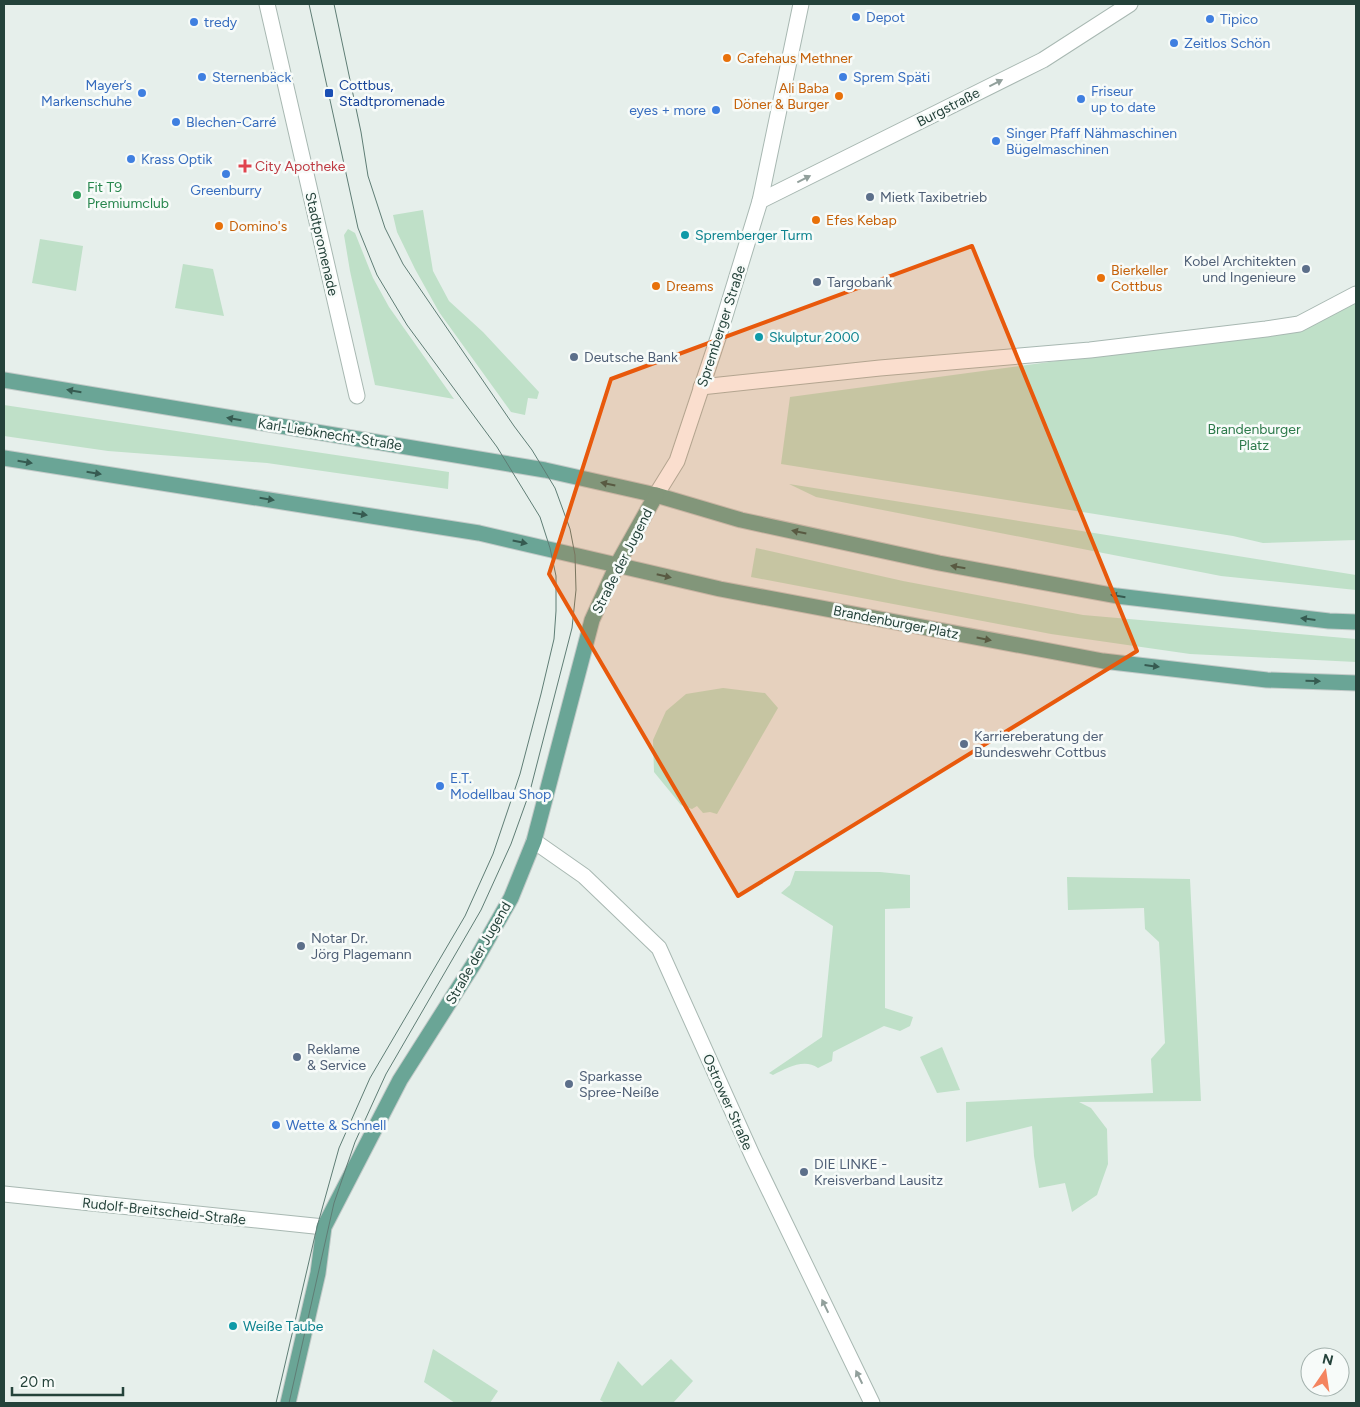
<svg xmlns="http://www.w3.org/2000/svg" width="1360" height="1407" font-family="Figtree,sans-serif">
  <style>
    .green { fill: #bfe0c8 }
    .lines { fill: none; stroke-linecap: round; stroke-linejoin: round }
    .minor-casing { stroke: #a8b8b2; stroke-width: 17 }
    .major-casing { stroke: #c2cac8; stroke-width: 17 }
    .minor { stroke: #fff; stroke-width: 15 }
    .major { stroke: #6aa596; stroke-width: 15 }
    .tram { stroke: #5f7d75; stroke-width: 1 }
    .oneway { fill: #92a09c }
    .oneway2 { fill: #365b51 }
    .marked { fill: #e8590c; fill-opacity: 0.2; stroke: #e8590c; stroke-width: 4; stroke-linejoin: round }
    .shop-dot { fill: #3f7fe0; stroke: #f7fbf9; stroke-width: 2 }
    .food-dot { fill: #e8710a; stroke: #f7fbf9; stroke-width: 2 }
    .transit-dot { fill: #1a4fb4; stroke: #f7fbf9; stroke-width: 2 }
    .health-dot { fill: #e0444e; stroke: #f7fbf9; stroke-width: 2 }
    .leisure-dot { fill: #2e9e5b; stroke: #f7fbf9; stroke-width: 2 }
    .service-dot { fill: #5c6f8a; stroke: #f7fbf9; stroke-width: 2 }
    .culture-dot { fill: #0f9aa8; stroke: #f7fbf9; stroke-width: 2 }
    .labels { text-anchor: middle; stroke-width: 5; stroke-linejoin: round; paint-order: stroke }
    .shop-label { font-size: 14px; fill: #366cbe; stroke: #f7fbf9; text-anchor: start }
    .food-label { font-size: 14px; fill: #c56008; stroke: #f7fbf9; text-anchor: start }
    .transit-label { font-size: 14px; fill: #164399; stroke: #f7fbf9; text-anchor: start }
    .street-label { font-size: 14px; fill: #24423a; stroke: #f7fbf9 }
    .health-label { font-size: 14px; fill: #be3a42; stroke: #f7fbf9; text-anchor: start }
    .leisure-label { font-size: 14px; fill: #27864d; stroke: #f7fbf9; text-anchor: start }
    .service-label { font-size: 14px; fill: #4e5e75; stroke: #f7fbf9; text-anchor: start }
    .culture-label { font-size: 14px; fill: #0d838f; stroke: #f7fbf9; text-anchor: start }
    .park-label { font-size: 14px; fill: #2d7a4b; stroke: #f7fbf9 }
  </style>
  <rect width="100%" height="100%" fill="#e6efeb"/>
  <g class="green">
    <polygon points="423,210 433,271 449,301 483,332 539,392 537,399 528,398 525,415 511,412 439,312 415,269 397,232 393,215"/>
    <polygon points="348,229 355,233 373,278 389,307 454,399 375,385 350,271 344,235"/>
    <polygon points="40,239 83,246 76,291 32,283"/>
    <polygon points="183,264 213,269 224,316 175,308"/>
    <polygon points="1356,301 1356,540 1263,543 1233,536 781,464 790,397 1302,328"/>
    <polygon points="4,405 449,472 448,489 267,463 108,451 4,436"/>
    <polygon points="789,484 1356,575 1356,590 1221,576 816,497"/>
    <polygon points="756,548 903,581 1083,615 1356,639 1356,662 1190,654 1051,634 751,577"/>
    <polygon points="723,688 765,693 778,708 717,814 710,812 703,813 697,806 692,809 681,805 654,772 653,740 666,711 686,694"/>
    <path d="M795,871L880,872L910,875V908L885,909V1008L913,1017L910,1026L900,1031L884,1026L833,1052L832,1061L818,1068C804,1058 787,1068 773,1075L769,1073L822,1037L833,926L781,893L790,885Z"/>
    <polygon points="1067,877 1190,879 1201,1101 1079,1102 1091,1108 1107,1129 1108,1164 1097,1195 1072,1212 1065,1183 1039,1188 1034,1156 1032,1126 966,1142 966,1102 1153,1093 1151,1059 1165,1043 1159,942 1145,929 1144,908 1068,910"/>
    <polygon points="942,1047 960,1090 937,1093 920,1057"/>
    <polygon points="433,1349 498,1391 490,1403 455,1403 424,1382"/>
    <polygon points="671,1359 693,1381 673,1403 605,1403 600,1400 618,1361 642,1386"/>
  </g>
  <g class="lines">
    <g class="minor-casing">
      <g id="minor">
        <polyline points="267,4 357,396"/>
        <polyline points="760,201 1043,60 1130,4"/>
        <polyline points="701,387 880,368 1090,350 1266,329 1299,324 1356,294"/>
        <polyline points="656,495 677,461 720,332 760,201 801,4"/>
        <polyline points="534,841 584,876 659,948 753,1157 872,1403"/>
        <polyline points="4,1194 324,1227"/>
      </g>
    </g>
    <g class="major-casing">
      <g id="major">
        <polyline points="4,380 545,470 656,495 741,520 939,563 1117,596 1329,621 1356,622"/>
        <polyline points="4,458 479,533 720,589 1103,661 1267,680 1356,683"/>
        <polyline points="288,1403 318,1273 324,1227 400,1080 473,965 511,898 534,841 592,620 617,565 656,495"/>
      </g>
    </g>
    <use href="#minor" class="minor"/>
    <use href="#major" class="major"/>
    <g class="tram">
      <polyline points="276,1403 317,1227 339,1148 370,1078 465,916 493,854 520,774 541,694 554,639 556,611 556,576 550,548 540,517 497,447 407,325 377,275 358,228 309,4"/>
      <polyline points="289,1403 334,1203 355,1142 386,1074 481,910 511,844 530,791 572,628 576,590 575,555 570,529 555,488 532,450 514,426 403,264 385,228 368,176 361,132 334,4"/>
    </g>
  </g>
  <defs><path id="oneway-solid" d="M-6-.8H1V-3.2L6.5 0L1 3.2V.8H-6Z" transform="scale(1.25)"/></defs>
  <g class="oneway">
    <use href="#oneway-solid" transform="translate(996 83) rotate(-27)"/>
    <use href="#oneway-solid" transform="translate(804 179) rotate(-27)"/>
    <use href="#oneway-solid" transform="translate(825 1306) rotate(-116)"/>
    <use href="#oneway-solid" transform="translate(859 1377) rotate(-116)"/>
  </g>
  <g class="oneway2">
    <use href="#oneway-solid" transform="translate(74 391) rotate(-170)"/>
    <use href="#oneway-solid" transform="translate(234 419) rotate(-170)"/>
    <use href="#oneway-solid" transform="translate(25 462) rotate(9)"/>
    <use href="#oneway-solid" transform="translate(94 473) rotate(9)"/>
    <use href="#oneway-solid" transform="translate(608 484) rotate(-168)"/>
    <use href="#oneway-solid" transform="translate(267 499) rotate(9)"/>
    <use href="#oneway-solid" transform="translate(360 514) rotate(9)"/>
    <use href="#oneway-solid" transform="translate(799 532) rotate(-168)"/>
    <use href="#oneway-solid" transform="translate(520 542) rotate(12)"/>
    <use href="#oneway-solid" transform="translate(958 567) rotate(-170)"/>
    <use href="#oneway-solid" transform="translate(664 576) rotate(13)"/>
    <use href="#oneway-solid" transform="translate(1118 596) rotate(-171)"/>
    <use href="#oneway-solid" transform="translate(1308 619) rotate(-173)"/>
    <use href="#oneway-solid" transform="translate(984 639) rotate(11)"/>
    <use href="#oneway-solid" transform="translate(1152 666) rotate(7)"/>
    <use href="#oneway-solid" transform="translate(1313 681) rotate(2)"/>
  </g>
  <path class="marked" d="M972,246L1137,651L738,896L549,574L611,379Z"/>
  <g class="shop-dot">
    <circle cx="856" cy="17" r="5"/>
    <circle cx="1210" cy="19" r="5"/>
    <circle cx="194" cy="22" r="5"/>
    <circle cx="1174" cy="43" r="5"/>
    <circle cx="202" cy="77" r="5"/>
    <circle cx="843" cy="77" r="5"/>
    <circle cx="142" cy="93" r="5"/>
    <circle cx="1081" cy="99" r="5"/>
    <circle cx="716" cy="110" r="5"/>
    <circle cx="176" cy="122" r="5"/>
    <circle cx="996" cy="141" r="5"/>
    <circle cx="131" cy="159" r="5"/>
    <circle cx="226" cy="174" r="5"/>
    <circle cx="440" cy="786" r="5"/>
    <circle cx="276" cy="1125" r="5"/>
  </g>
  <g class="food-dot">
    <circle cx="727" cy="58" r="5"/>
    <circle cx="839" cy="96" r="5"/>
    <circle cx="816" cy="220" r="5"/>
    <circle cx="219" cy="226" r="5"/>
    <circle cx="1101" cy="278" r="5"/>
    <circle cx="656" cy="286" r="5"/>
  </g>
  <rect class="transit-dot" x="324" y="88" width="10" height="10" rx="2.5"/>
  <path class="health-dot" d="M242.5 158.5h5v5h5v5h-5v5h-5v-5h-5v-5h5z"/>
  <circle class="leisure-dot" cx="77" cy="195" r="5"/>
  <g class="service-dot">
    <circle cx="870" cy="197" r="5"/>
    <circle cx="1306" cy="269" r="5"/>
    <circle cx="817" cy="282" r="5"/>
    <circle cx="574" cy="357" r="5"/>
    <circle cx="964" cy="744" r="5"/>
    <circle cx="301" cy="946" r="5"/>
    <circle cx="297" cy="1057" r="5"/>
    <circle cx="569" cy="1084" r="5"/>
    <circle cx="804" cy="1172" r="5"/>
  </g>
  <g class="culture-dot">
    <circle cx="685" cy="235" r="5"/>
    <circle cx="759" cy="337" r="5"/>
    <circle cx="233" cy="1326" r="5"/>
  </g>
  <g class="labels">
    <g class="shop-label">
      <text x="866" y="22">Depot</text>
      <text x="1220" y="24">Tipico</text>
      <text x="204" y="27">tredy</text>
      <text x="1184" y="48">Zeitlos Schön</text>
      <text x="212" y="82">Sternenbäck</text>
      <text x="853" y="82">Sprem Späti</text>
      <text x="132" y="90" text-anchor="end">Mayer’s<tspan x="132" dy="16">Markenschuhe</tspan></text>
      <text x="1091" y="96">Friseur<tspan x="1091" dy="16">up to date</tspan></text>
      <text x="706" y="115" text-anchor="end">eyes + more</text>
      <text x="186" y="127">Blechen-Carré</text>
      <text x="1006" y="138">Singer Pfaff Nähmaschinen<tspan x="1006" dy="16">Bügelmaschinen</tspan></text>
      <text x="141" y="164">Krass Optik</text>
      <text x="226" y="195" text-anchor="middle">Greenburry</text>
      <text x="450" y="783">E.T.<tspan x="450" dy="16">Modellbau Shop</tspan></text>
      <text x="286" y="1130">Wette &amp; Schnell</text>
    </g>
    <g class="food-label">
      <text x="737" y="63">Cafehaus Methner</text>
      <text x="829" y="93" text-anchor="end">Ali Baba<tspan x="829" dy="16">Döner &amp; Burger</tspan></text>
      <text x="826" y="225">Efes Kebap</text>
      <text x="229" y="231">Domino's</text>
      <text x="1111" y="275">Bierkeller<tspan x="1111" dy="16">Cottbus</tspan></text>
      <text x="666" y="291">Dreams</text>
    </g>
    <g class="transit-label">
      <text x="339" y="90">Cottbus,<tspan x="339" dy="16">Stadtpromenade</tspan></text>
    </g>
    <g class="street-label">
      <text transform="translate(948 107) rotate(-27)" y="5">Burgstraße</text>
      <text transform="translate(322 244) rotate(77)" y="5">Stadtpromenade</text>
      <text transform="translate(721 326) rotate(-72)" y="5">Spremberger Straße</text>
      <text transform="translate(330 434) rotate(9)" y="5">Karl-Liebknecht-Straße</text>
      <text transform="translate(622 561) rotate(-63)" y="5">Straße der Jugend</text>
      <text transform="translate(896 622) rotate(11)" y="5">Brandenburger Platz</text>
      <text transform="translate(478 953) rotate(-60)" y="5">Straße der Jugend</text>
      <text transform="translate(728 1102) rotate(66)" y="5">Ostrower Straße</text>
      <text transform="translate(164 1211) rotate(6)" y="5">Rudolf-Breitscheid-Straße</text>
    </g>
    <g class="health-label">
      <text x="255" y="171">City Apotheke</text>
    </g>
    <g class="leisure-label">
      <text x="87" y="192">Fit T9<tspan x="87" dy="16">Premiumclub</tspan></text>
    </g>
    <g class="service-label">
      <text x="880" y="202">Mietk Taxibetrieb</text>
      <text x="1296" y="266" text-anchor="end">Kobel Architekten<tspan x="1296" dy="16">und Ingenieure</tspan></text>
      <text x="827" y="287">Targobank</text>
      <text x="584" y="362">Deutsche Bank</text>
      <text x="974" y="741">Karriereberatung der<tspan x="974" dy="16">Bundeswehr Cottbus</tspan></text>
      <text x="311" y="943">Notar Dr.<tspan x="311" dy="16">Jörg Plagemann</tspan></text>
      <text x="307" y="1054">Reklame<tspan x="307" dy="16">&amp; Service</tspan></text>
      <text x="579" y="1081">Sparkasse<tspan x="579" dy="16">Spree-Neiße</tspan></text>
      <text x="814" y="1169">DIE LINKE -<tspan x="814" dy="16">Kreisverband Lausitz</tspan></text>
    </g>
    <g class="culture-label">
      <text x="695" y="240">Spremberger Turm</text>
      <text x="769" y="342">Skulptur 2000</text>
      <text x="243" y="1331">Weiße Taube</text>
    </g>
    <g class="park-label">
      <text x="1254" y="434">Brandenburger<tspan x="1254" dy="16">Platz</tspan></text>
    </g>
  </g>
  <rect width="1360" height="1407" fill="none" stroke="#24423a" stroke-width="10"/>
  <g transform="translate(1325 1372) rotate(13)"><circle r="24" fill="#f7fbf9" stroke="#a3b1ad"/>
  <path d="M0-4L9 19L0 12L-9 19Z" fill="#f4845f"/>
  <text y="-8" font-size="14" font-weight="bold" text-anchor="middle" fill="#24423a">N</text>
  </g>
  <path d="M12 1387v8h111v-8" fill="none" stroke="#24423a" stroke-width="2.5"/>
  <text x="20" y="1387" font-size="15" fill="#24423a" stroke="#f7fbf9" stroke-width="4" paint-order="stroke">20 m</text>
</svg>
